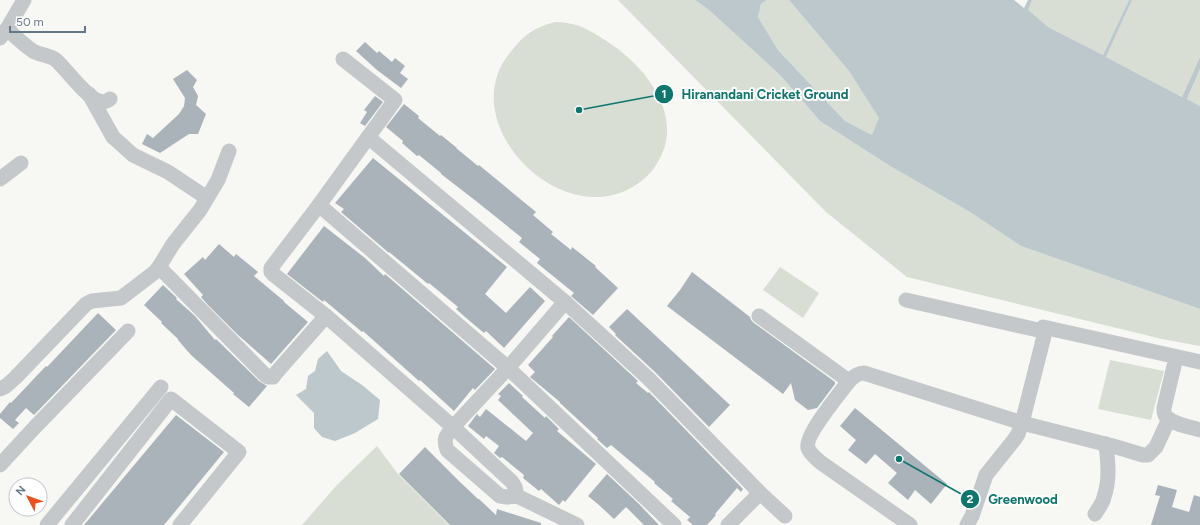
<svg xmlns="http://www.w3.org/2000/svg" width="1200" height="525" font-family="Figtree,sans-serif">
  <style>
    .green { fill: #d8ded4 }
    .water { fill: #bcc8cc }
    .building { fill: #aab3b9 }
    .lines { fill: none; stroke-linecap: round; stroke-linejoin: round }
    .minor { stroke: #c4c8cb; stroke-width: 15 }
    .leader { fill: none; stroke: #0f766e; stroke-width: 1.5 }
    .callout-dot { fill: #0f766e; stroke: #fff; stroke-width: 1.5 }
    .mark-label { font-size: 12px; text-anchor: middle; font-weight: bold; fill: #fff }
    .callout-label { font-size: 13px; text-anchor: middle; font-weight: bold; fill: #0f766e; stroke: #fff; stroke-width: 4; stroke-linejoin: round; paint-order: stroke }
  </style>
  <rect width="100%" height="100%" fill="#f7f7f3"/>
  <g class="green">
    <polygon points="618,0 695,0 709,10 780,75 820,121 890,166 970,212 1021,246 1200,309 1200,346 1162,339 907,277 826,212"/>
    <polygon points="767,0 789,0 849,71 880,118 872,135 845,121 778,50 758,17 761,4"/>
    <polygon points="1032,0 1129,0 1103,55 1048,27 1027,10"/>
    <polygon points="1132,0 1200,0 1200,57 1182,97 1106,57"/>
    <path d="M555,22C562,22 569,23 576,25C584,27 592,32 600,37C642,61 689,116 656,165C650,175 640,183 629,189C556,227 455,122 509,54C523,36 532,28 555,22Z"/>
    <polygon points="1200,69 1200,106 1187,99"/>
    <polygon points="780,267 819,293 803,318 763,290"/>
    <polygon points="1110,360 1164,371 1151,420 1098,409"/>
    <polygon points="377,446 398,474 449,525 302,525 337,485"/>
  </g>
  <g class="water">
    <polygon points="695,0 767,0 761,4 758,17 778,50 845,121 872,135 879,118 849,71 789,0 1014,0 1024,8 1028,0 1032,0 1028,10 1048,27 1103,55 1129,0 1132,0 1106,57 1182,97 1200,57 1200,69 1187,99 1200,106 1200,309 1021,246 970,212 890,166 820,121 780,75 709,10"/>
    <polygon points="327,351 341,371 362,385 380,400 378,419 355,433 335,441 322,437 314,428 314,413 296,395 306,389 308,376 315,371 318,359"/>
  </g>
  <g class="building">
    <polygon points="365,42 377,53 379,51 392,62 395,58 405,66 400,73 408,79 401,88 377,70 356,51"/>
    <polygon points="187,70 197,80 193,87 198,96 196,105 206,114 198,134 189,134 160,153 142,144 147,134 153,138 179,114 184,106 185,98 173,79"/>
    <polygon points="375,96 383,102 365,126 360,123 367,112 364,110"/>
    <polygon points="404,104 419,116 418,118 440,136 441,135 457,148 456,148 478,166 479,165 536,212 533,215 553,232 551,234 571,250 572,247 596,266 595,267 618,288 593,315 571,296 574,293 537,263 540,259 519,242 522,238 476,201 441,174 441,173 419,155 417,156 402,143 403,141 386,127"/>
    <polygon points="373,158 507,267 485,294 506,313 530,287 545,301 504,348 486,331 484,333 465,317 456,309 458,307 429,283 428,284 389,252 389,253 341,212 344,209 335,203"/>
    <polygon points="324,226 365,258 384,276 385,274 495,369 475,390 473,388 454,411 420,380 419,381 363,331 362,332 324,300 323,302 287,274"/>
    <polygon points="219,244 234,257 236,254 258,272 254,276 284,301 284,302 308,322 271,364 237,334 208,305 201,297 203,295 184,274 203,257 205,260"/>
    <polygon points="692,272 750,317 751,320 754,323 835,382 835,384 817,408 808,410 795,400 791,383 783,394 667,306 680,290"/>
    <polygon points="163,285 177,298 176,299 195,316 215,340 216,339 259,381 267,386 249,407 233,394 234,393 191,355 178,340 178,339 161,323 162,322 144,305"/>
    <polygon points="627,309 730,405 709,427 654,371 615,335 616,334 609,327"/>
    <polygon points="98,313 116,330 34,415 26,408 15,420 19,423 13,429 0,418 0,414 10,402 11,403 46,366 47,367"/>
    <polygon points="569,317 638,381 636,383 648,393 649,392 743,489 741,492 737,488 715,514 716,515 707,525 693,525 687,520 690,517 671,501 673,499 654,483 655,482 611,445 607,448 597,439 598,438 560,403 560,402 530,377 535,372 528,365 553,337 552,336"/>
    <polygon points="509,383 523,396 522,397 545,418 546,416 559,429 557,431 596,464 565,502 563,500 559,505 541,489 539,491 523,478 524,475 502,457 500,458 494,453 499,446 486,436 484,439 468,426 477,414 480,417 486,409 526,441 533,433 498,400 501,396 498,394"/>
    <polygon points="855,408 947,484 931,504 915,490 908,500 888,483 897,473 875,454 866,464 848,450 856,440 840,426"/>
    <polygon points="176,415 224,452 164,525 84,525"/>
    <polygon points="425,447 460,482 478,499 479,499 496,515 497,509 541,523 541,525 450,525 399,474"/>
    <polygon points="607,474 639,504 659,525 644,525 626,507 614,519 599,505 588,496"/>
    <polygon points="1158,485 1177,490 1172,507 1189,512 1194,495 1200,497 1200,525 1151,525 1160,496 1155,495"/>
  </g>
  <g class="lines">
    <g class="minor">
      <path d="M7,29C15,36 24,45 33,51C40,55 49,55 56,60C67,70 86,97 99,101C103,103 107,101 110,99"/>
      <polyline points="0,38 7,29 24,0"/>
      <polyline points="89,94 113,137 133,155 168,172 207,198"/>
      <polyline points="368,137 565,302 648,378 760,493 785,516"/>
      <polyline points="0,179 21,163"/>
      <polyline points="319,205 508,368 565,302"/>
      <polyline points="159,267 265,375 268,377 273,377 275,374 326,316 273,274 271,272 271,268 319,205 395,100 343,59"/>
      <path d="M906,300L1038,330L1041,331L1044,336L1022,423L864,373C858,373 854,376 849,381C841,392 804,436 808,448C810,454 816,458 820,462L910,525"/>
      <path d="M326,316L453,427L512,482L515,487L517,496L507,497L500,496L447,450C443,438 446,436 453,427L508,368L674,525"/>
      <polyline points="759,316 849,381"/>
      <polyline points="1043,327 1200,362"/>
      <path d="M1174,366L1164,408C1164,410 1164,413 1165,415C1170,424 1191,427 1200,430"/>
      <polyline points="0,389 6,386 15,378 86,304 92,301 121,298 155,272 159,267 173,244 200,210 218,180 229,151"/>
      <polyline points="0,465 35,427 128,331"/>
      <polyline points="517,496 577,525"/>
      <path d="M1095,514C1098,509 1103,503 1104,497C1110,480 1108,462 1106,444"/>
      <polyline points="47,525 161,387"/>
      <polyline points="72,525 171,399 239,452 180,525"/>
      <polyline points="728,525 760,493"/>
      <polyline points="967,525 972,516 986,475 1014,440 1018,434 1022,423 1113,446 1143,455 1148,455 1156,447 1169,419"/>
    </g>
  </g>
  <path class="leader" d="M579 110L664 94M899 459L970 499"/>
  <g class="callout-dot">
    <circle cx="579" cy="110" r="4"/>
    <circle cx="899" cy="459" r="4"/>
    <circle cx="664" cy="94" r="10"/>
    <circle cx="970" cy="499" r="10"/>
  </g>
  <g class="mark-label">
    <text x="664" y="98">1</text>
    <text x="970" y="503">2</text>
  </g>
  <g class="callout-label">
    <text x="765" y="99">Hiranandani Cricket Ground</text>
    <text x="1023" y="504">Greenwood</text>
  </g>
  <g transform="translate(28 497) rotate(311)"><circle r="19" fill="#ffffff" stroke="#c1c9cf"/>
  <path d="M0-3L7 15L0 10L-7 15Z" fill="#ea5120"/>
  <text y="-6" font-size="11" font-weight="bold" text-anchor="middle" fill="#647786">N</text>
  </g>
  <path d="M10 26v6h75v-6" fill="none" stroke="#647786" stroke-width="2"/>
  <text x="16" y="26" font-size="12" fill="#647786" stroke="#ffffff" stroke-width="3" paint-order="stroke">50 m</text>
</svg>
